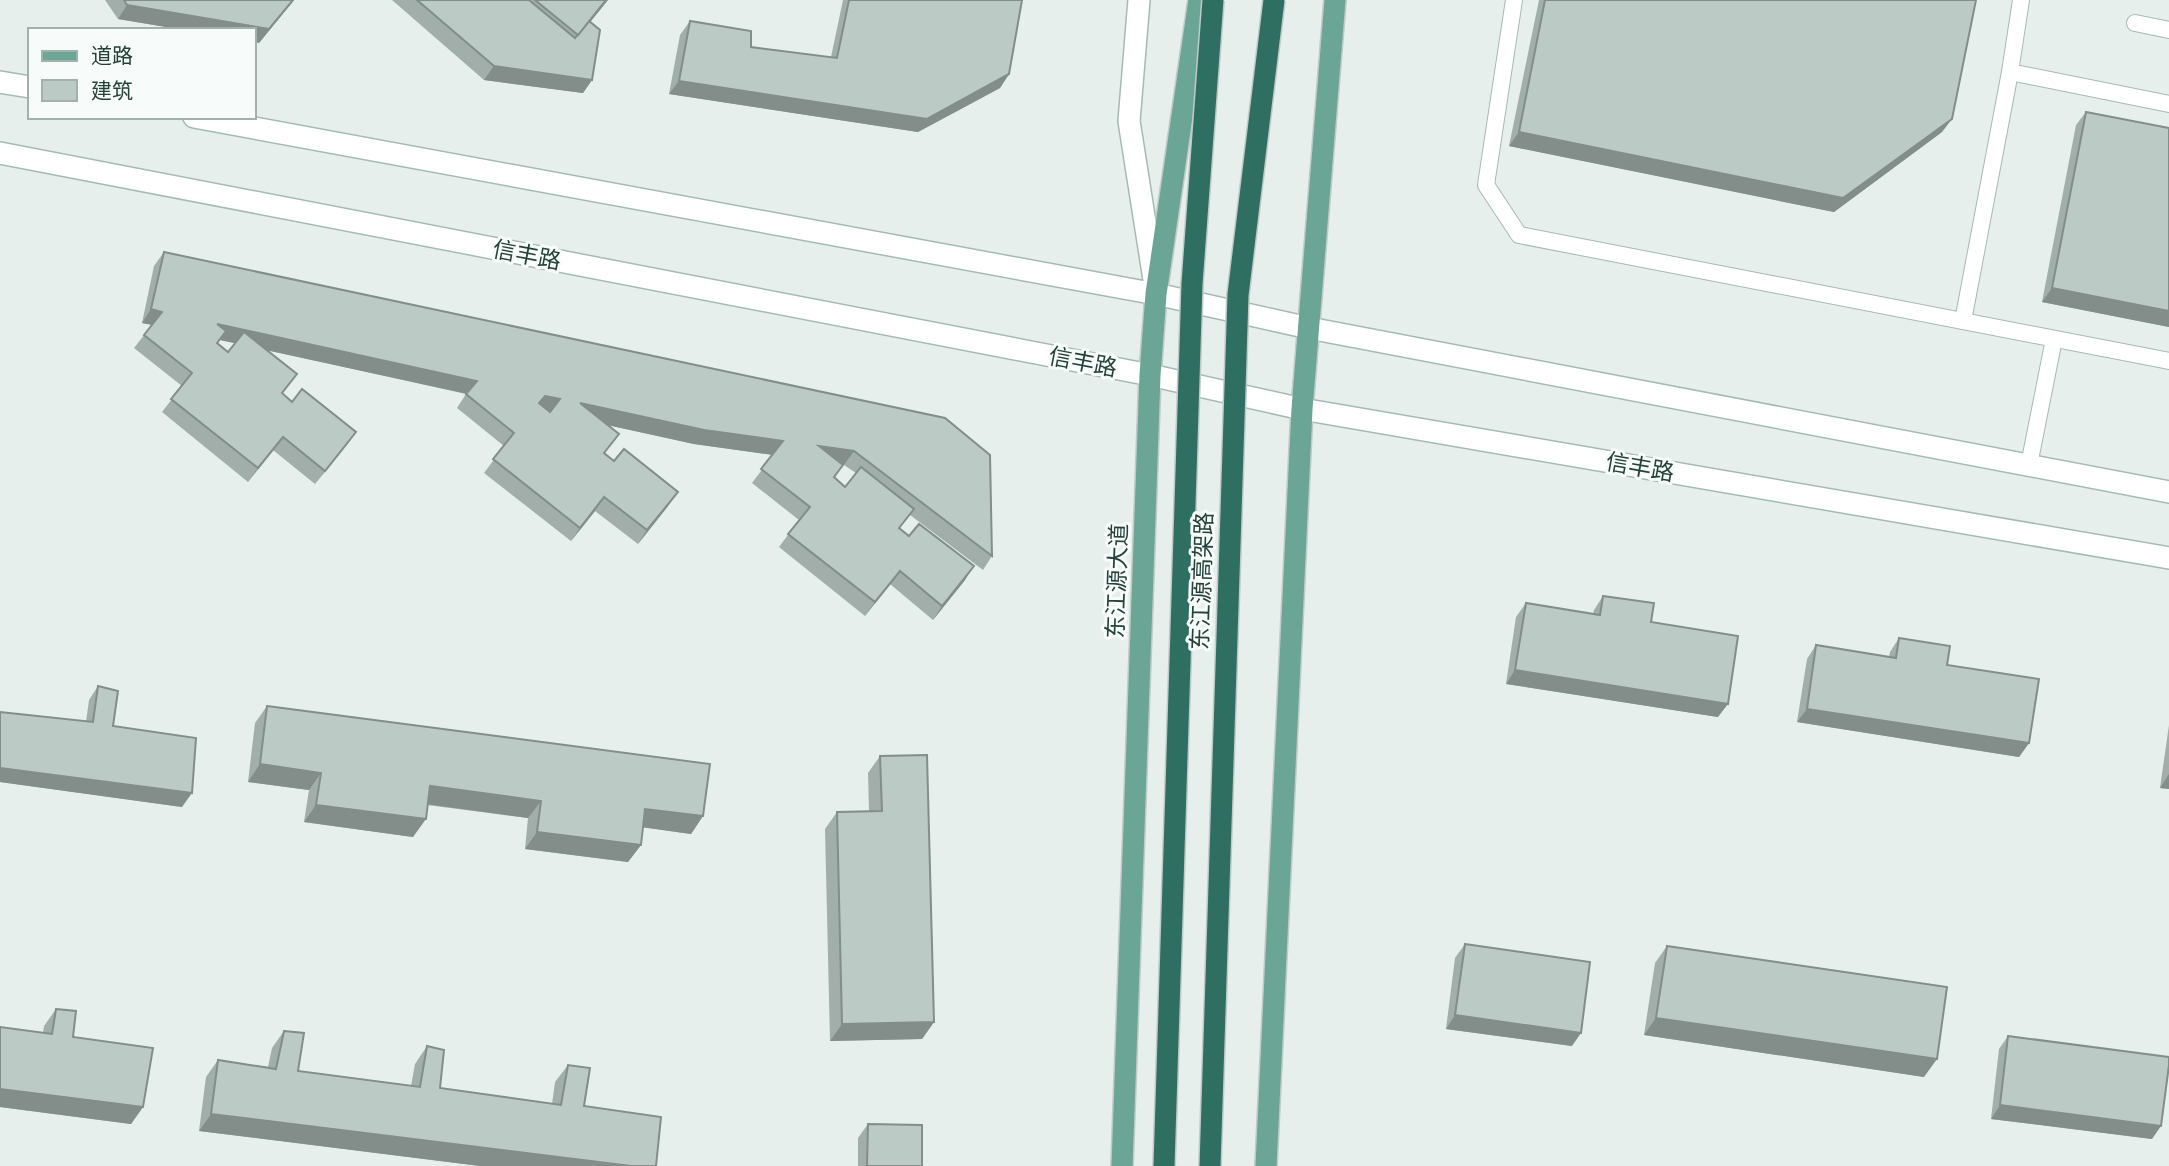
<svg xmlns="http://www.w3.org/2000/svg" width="2169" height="1166" font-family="'Nunito Sans','Noto Sans SC',sans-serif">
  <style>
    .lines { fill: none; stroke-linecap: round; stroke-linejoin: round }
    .lane-casing { stroke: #a8b8b2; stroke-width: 18 }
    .secondary-casing { stroke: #a4bbb3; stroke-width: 24 }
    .primary-casing { stroke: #c2cac8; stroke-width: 24 }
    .lane { stroke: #fff; stroke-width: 16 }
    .secondary { stroke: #fff; stroke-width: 21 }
    .primary { stroke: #6aa596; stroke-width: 21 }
    .highway-bridge-casing { stroke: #c2cac8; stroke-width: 24; stroke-linecap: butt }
    .highway-bridge { stroke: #2f6f62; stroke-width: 21 }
    .wall { fill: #a1aea9; fill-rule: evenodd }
    .shaded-wall { fill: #838d89 }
    .building { fill: #bbcac4; stroke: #838d89; stroke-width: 2; fill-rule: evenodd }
    .labels { text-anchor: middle; stroke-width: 6; stroke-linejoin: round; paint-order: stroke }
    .street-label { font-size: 23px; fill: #24423a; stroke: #f7fbf9 }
  </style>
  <rect width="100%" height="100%" fill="#e6efeb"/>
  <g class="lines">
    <g class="lane-casing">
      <g id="lane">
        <polyline points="1514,0 1486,185 1519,235 2169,361"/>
        <polyline points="2021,0 2010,72 2169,104"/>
        <polyline points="2135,23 2169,30"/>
        <polyline points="1963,321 2010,72"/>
        <polyline points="2029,465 2054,339"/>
      </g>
    </g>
    <g class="secondary-casing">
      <g id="secondary">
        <polyline points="1139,0 1129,121 1155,286"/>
        <polyline points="0,82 30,87"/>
        <polyline points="194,117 1156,294 1309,328 2169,492"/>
        <polyline points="0,153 1150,375 1302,409 2169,558"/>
      </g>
    </g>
    <g class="primary-casing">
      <g id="primary">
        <polyline points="1122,1166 1150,375 1156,294 1199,0"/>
        <polyline points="1266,1166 1302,409 1335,0"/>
      </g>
    </g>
    <use href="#lane" class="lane"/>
    <use href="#secondary" class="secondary"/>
    <use href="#primary" class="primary"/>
    <g class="highway-bridge-casing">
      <g id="highway-bridge">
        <polyline points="1164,1166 1192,284 1213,0"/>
        <polyline points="1210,1166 1238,295 1274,0"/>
      </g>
    </g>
    <use href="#highway-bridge" class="highway-bridge"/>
  </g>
  <g class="wall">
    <polygon points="105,0 294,0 259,43 254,30 184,30 118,19"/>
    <polygon points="392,0 608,0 590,22 592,80 583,93 484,80"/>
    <polygon points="843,0 1022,0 1009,74 1000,88 918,132 669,94 680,35 690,21 751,47 831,57"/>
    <polygon points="1539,0 1976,0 1942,132 1834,212 1509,146"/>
    <polygon points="2086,112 2169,128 2169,327 2042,302 2076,125"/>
    <path d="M164,252L945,418L992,556L983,570L910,515L900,528L965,580L933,620L890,584L865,616L779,547L799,520L752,483L773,455L694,444L607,425L605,454L668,506L638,544L595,511L571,541L484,473L504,446L457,408L466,394L267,350L283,394L292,402L356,432L315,484L273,450L248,482L162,412L182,386L134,348L152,325L142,323L154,266ZM220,340L235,343L228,352L217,344ZM842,464L844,465L856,473L845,487L835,478Z"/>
    <polygon points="1603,596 1651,622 1718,717 1506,684 1516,617 1526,603 1593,614 1594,610"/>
    <polygon points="1899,638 1947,665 2029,743 2019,757 1797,722 1807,659 1816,645 1889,657 1890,652"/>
    <polygon points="98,686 113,726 182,807 0,782 0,712 86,722 89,700"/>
    <polygon points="267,706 703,816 691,834 643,827 641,845 628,862 525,849 528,818 427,805 413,837 304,822 309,790 248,782 255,723"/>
    <polygon points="2169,725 2169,789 2160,788"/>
    <polygon points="880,756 934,1022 922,1039 830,1041 825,829 837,812 869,811 868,773"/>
    <polygon points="1465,944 1572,1046 1446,1029 1455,958"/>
    <polygon points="1667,946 1924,1077 1644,1035 1655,963"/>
    <polygon points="56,1009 73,1037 143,1107 131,1124 0,1107 0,1027 43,1033 44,1026"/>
    <polygon points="284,1031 298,1071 411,1086 415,1064 427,1046 440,1088 552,1104 555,1082 568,1065 584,1106 656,1166 480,1166 199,1131 206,1077 218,1060 268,1067 272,1048"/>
    <polygon points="2008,1036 2152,1139 1991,1119 1999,1049"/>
    <polygon points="868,1124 922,1166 858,1166 858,1138"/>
  </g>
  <g class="shaded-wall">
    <polygon points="294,0 259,43 254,42 254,30 184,30 118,19 127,5"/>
    <polygon points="606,0 608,0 566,52 578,35"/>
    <polygon points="494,66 592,80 583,93 484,80"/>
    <polygon points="1009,74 1000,88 918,132 669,94 679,81"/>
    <polygon points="1952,119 1942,132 1834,212 1509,146 1519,132"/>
    <polygon points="2052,288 2169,311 2169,327 2042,302"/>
    <polygon points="151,309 162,312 153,325 142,323"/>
    <polygon points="217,324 477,381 468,394 220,340 207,357"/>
    <polygon points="545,396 560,399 551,412 535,409"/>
    <polygon points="580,403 783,441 774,455 694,444 571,417"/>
    <polygon points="356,432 346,446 315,484 325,471"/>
    <polygon points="283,437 273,450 248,482 258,468"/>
    <polygon points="819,446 854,451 844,465 810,460"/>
    <polygon points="678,492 668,506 638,544 647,530"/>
    <polygon points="604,497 595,511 571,541 580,528"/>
    <polygon points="974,566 965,580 933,620 942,606"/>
    <polygon points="900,571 890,584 865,616 875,602"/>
    <polygon points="1515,670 1728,704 1718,717 1506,684"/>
    <polygon points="1807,709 2029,743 2019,757 1797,722"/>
    <polygon points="260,764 321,773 309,790 248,782"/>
    <polygon points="0,768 192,793 182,807 0,782"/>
    <polygon points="2169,774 2169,789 2160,788"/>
    <polygon points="430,786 541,801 528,818 418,803"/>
    <polygon points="316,805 426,819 413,837 304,822"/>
    <polygon points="645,809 703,816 691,834 633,826"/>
    <polygon points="537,832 641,845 628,862 525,849"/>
    <polygon points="1455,1015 1581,1033 1572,1046 1446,1029"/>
    <polygon points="1656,1018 1937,1059 1924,1077 1644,1035"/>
    <polygon points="934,1022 922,1039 830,1041 842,1024"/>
    <polygon points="0,1089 143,1107 131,1124 0,1107"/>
    <polygon points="2000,1105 2161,1126 2152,1139 1991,1119"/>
    <polygon points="211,1114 631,1166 480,1166 199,1131"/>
  </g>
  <g class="building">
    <polygon points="124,0 293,0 269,29 127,5"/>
    <polygon points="417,0 529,0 575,38 589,21 600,30 592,80 494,66"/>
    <polygon points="535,0 606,0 578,35"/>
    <polygon points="849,0 1022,0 1009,74 927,119 679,81 690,21 751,31 751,47 837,58"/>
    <polygon points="1545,0 1976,0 1952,119 1843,198 1519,132"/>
    <polygon points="2086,112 2169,128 2169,311 2052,288"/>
    <path d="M164,252L945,418L990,455L992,556L854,451L819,446L843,465L834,477L845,487L861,467L914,509L899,528L909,536L919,524L974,566L942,606L900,571L875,602L788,534L810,507L761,469L783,441L704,430L580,403L619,434L604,453L614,461L624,449L678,492L647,530L604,497L580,528L493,459L514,433L466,394L477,381L217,324L226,331L217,343L228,352L244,332L297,374L282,393L292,402L302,389L356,432L325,471L283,437L258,468L171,399L192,373L144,335L162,312L151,309ZM545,396L560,399L550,412L539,403Z"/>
    <polygon points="1603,596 1654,603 1651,622 1738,636 1728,704 1515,670 1526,603 1600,615"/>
    <polygon points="1899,638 1950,646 1947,665 2039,679 2029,743 1807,709 1816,645 1896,658"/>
    <polygon points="98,686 118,691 113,726 196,738 192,793 0,768 0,712 93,722"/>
    <polygon points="267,706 710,764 703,816 645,809 641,845 537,832 541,801 430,786 426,819 316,805 321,773 260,764"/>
    <polygon points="927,755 934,1022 842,1024 837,812 882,811 880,756"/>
    <polygon points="1465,944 1590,962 1581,1033 1455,1015"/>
    <polygon points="1667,946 1947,987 1937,1059 1656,1018"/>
    <polygon points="56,1009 76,1011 73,1037 153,1048 143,1107 0,1089 0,1027 52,1034"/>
    <polygon points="284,1031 304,1033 298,1071 420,1087 427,1046 444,1050 440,1088 561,1105 568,1065 590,1068 584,1106 661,1117 656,1166 631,1166 211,1114 218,1060 276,1069"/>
    <polygon points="2008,1036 2169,1057 2169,1065 2161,1126 2000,1105"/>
    <polygon points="868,1124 922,1125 922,1166 867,1166"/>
  </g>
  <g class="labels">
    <g class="street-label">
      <text transform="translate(527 255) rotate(11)" y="8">信丰路</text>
      <text transform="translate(1083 362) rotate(11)" y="8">信丰路</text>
      <text transform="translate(1640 467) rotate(10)" y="8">信丰路</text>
      <text transform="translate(1117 581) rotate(-88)" y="8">东江源大道</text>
      <text transform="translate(1202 581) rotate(-88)" y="8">东江源高架路</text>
    </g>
  </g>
  <rect x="28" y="28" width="228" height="91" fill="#f7fbf9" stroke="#a3b1ad" stroke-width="2"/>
  <rect x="42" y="51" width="35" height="10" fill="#6aa596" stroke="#a3b1ad" stroke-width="2"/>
  <text x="91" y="63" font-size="21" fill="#24423a">道路</text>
  <rect x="42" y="80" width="35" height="21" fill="#bbcac4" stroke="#a3b1ad" stroke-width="2"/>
  <text x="91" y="98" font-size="21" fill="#24423a">建筑</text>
</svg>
